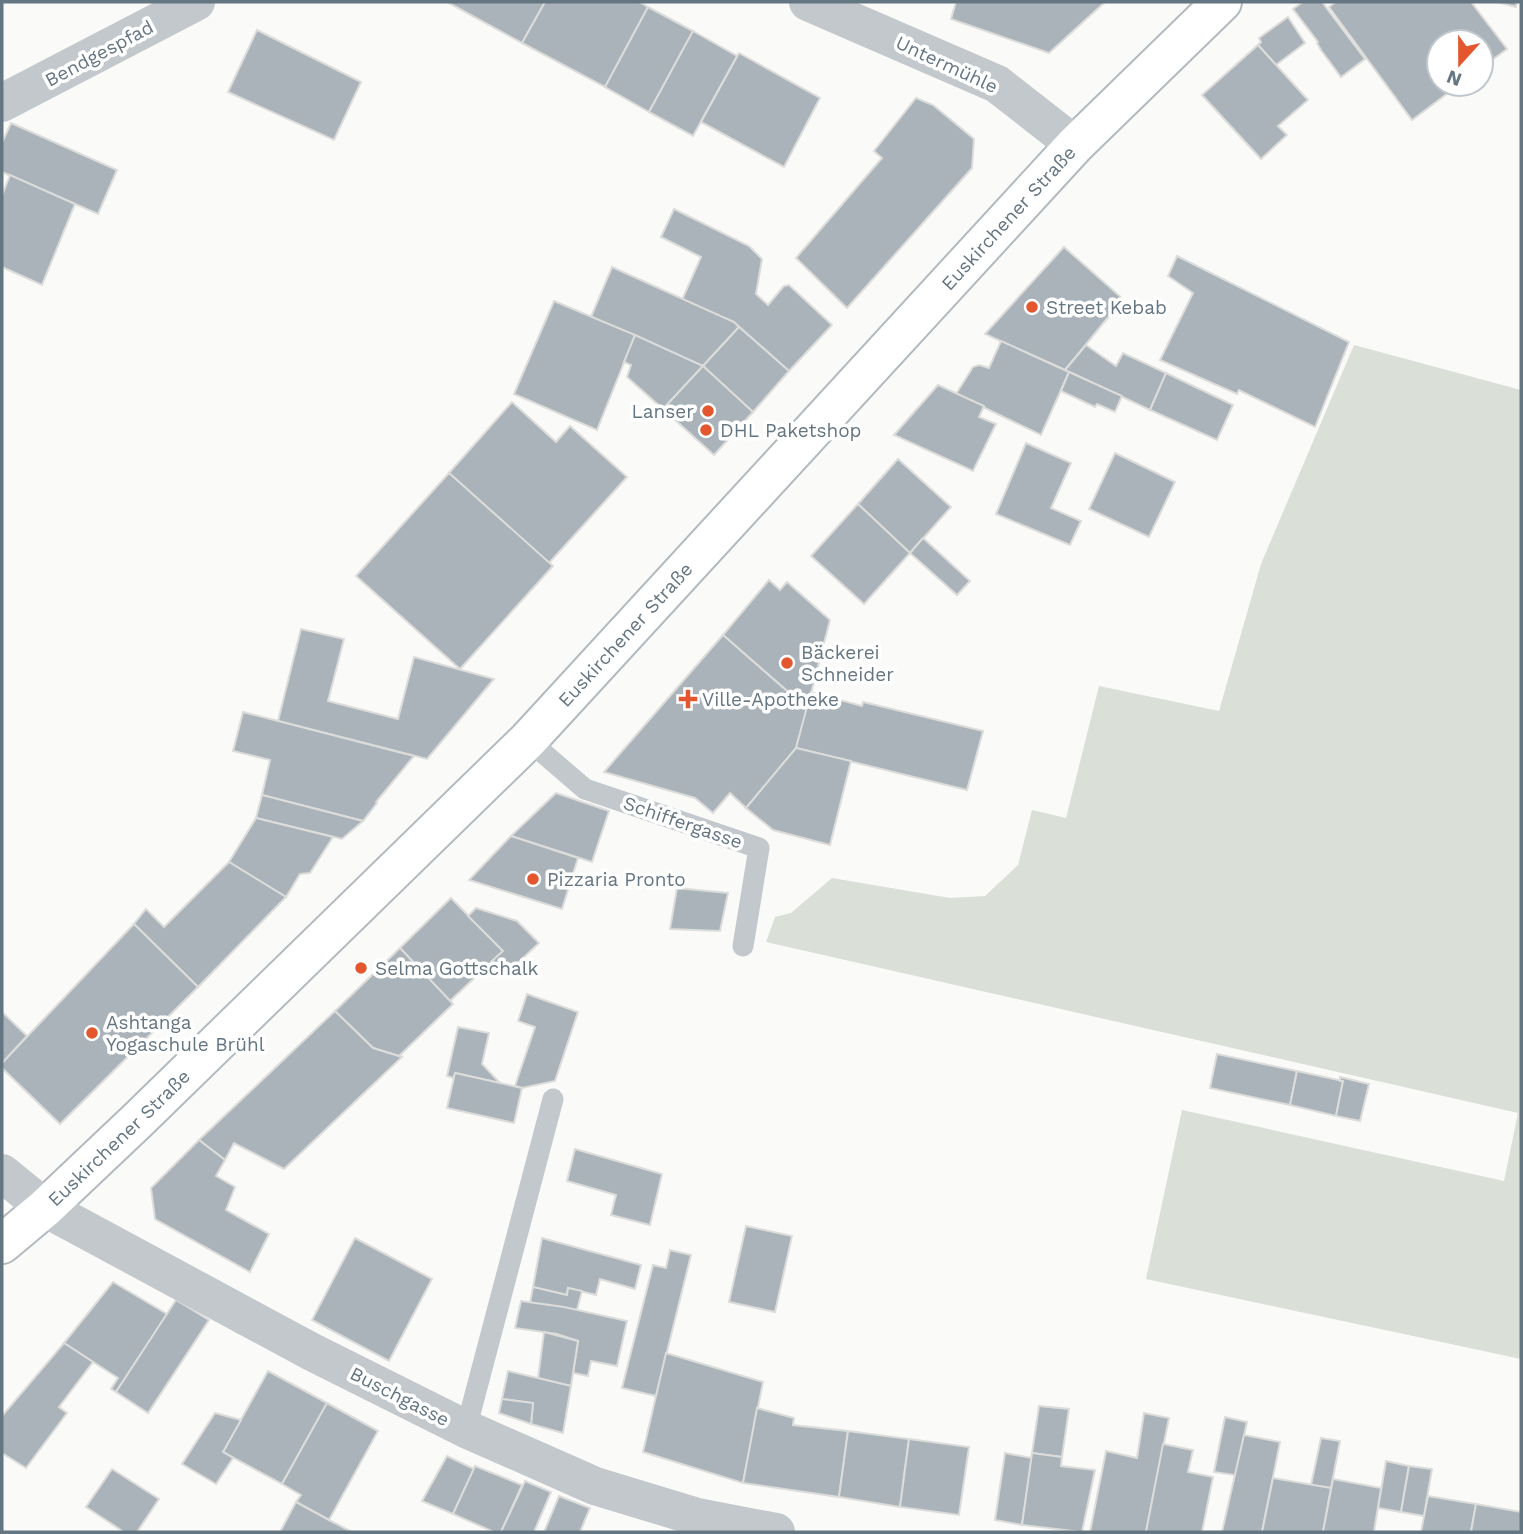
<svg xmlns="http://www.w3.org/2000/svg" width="1523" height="1534" font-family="'Work Sans',sans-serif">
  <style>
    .green { fill: #dadfd7 }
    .building { fill: #aab3b9; stroke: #dcdcda; stroke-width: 2 }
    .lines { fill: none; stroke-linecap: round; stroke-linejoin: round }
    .secondary-casing { stroke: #b3babf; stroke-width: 42 }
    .lane { stroke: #c3c8cc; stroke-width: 21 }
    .street { stroke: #c3c8cc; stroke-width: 38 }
    .secondary { stroke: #fff; stroke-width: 38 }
    .poi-dot { fill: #e4572e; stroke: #fff; stroke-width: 2.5 }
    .labels { text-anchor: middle; stroke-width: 7; stroke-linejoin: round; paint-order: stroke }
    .street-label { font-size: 19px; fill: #657683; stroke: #fff }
    .poi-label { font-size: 19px; fill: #657683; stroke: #fff; text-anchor: start }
  </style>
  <rect width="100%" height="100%" fill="#fafaf8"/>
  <polygon class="green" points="1354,345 1521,390 1521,1359 1146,1279 1182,1110 1504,1181 1518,1113 766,942 775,917 791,913 832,878 950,898 985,896 1018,865 1032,810 1066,818 1099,686 1219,711 1261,564"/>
  <g class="building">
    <polygon points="447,2 545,2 522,43"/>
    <polygon points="545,2 639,2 648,7 605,87 522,43"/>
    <polygon points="956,2 1105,2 1049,53 951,19"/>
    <polygon points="1303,2 1322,2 1365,59 1341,77 1321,50 1317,43 1318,42 1293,9"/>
    <polygon points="1336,2 1471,2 1507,49 1481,68 1481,42 1439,42 1439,84 1460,84 1412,120 1329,7"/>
    <polygon points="1497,2 1517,2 1516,7"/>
    <polygon points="648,7 693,31 649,112 605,87"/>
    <polygon points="1288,17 1305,43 1276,65 1258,45 1261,42 1259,38"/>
    <polygon points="257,30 361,82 334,140 228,92"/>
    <polygon points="693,31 737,56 693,136 649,112"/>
    <polygon points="1258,45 1308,100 1278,126 1287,135 1261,159 1202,95"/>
    <polygon points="739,53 820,98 784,167 701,122"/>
    <polygon points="916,98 933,105 974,139 972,168 847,308 796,258 882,158 874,151"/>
    <polygon points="11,123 117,170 98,214 2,172 2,143"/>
    <polygon points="10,175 75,204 42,285 2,267 2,196"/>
    <polygon points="674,209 749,246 762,259 756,294 768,305 784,286 789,285 832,325 789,371 734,322 682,300 701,257 661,237"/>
    <polygon points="1064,247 1123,299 1065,370 985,334"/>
    <polygon points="1177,256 1349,342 1315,427 1239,390 1237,394 1160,360 1193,293 1168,276"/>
    <polygon points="612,267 734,322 739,327 703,366 591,317"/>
    <polygon points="554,301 635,335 597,430 514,394"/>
    <polygon points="739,327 789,371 753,412 703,366"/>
    <polygon points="635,335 703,366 663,409 627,377 631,365 624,362"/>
    <polygon points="1001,341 1069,372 1041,435 956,394 973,367 979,365 989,368"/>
    <polygon points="1086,345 1116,366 1123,353 1166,373 1150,410 1065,370"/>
    <polygon points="703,366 753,412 714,455 663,409"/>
    <polygon points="1069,372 1122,396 1115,412 1097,404 1095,407 1061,391"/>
    <polygon points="1166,373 1233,405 1217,440 1150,410"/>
    <polygon points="938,385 984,406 979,417 996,424 973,471 894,435"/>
    <polygon points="512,402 556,442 570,426 627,477 549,563 449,473"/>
    <polygon points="1026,443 1071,463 1051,508 1081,521 1070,545 996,514"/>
    <polygon points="1115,453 1175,482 1149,537 1089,509"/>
    <polygon points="898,459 951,507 910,553 858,504"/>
    <polygon points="449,473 553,566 460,669 356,576"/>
    <polygon points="858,504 910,553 864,604 811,556"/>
    <polygon points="923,538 970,581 957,595 910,553"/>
    <polygon points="769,580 780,590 787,582 830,620 808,705 802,704 723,635"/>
    <polygon points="301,629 344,639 328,701 398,719 414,657 494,679 427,759 278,721"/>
    <polygon points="723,635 802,704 808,705 796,748 746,808 730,793 713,813 695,798 604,772"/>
    <polygon points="811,692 862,706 863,702 983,731 967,790 796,748"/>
    <polygon points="243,712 278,721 414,756 376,802 377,803 363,821 262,795 270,760 233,751"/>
    <polygon points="796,748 851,761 830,845 773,830 746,808"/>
    <polygon points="556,793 609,811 592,862 511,836"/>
    <polygon points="262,795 363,821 342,839 256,818"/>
    <polygon points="256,818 333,837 310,873 300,874 286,897 229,862"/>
    <polygon points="511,836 578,858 562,909 469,880"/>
    <polygon points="229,862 286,897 198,987 134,924 146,909 164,927"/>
    <polygon points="677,888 728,893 720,931 670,929"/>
    <polygon points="451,898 503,951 450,1001 400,948"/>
    <polygon points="476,908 517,921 539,943 504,976 492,961 503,951 468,916"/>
    <polygon points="134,924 198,987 60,1124 2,1068 2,1063"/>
    <polygon points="400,948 453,1004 399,1056 373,1048 335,1011"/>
    <polygon points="527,994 578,1012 555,1081 522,1088 515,1086 535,1027 518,1021"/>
    <polygon points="335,1011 373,1048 402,1057 284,1169 234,1143 225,1160 199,1140"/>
    <polygon points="2,1012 27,1036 2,1063"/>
    <polygon points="458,1027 489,1033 482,1064 500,1083 455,1073 454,1078 447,1076"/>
    <polygon points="1217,1054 1297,1071 1290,1105 1210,1088"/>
    <polygon points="1297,1071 1343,1081 1336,1116 1290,1105"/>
    <polygon points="455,1073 522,1088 514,1123 447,1108"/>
    <polygon points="1340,1077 1369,1084 1360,1121 1336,1116 1343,1081 1340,1081"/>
    <polygon points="199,1140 225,1160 216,1176 235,1187 226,1210 269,1234 250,1272 155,1219 151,1188"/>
    <polygon points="575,1149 662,1174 650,1225 611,1215 616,1195 567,1181"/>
    <polygon points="746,1226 792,1236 775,1312 729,1302"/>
    <polygon points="355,1238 432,1279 389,1361 312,1320"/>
    <polygon points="542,1238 641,1265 635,1289 600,1279 596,1295 568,1288 567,1295 533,1287"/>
    <polygon points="670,1250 691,1255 656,1396 622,1388 653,1265 666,1268"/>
    <polygon points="113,1282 167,1314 116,1392 111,1389 118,1378 64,1343"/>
    <polygon points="533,1287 567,1295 568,1288 582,1291 577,1310 530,1303"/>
    <polygon points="176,1300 209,1320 148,1413 116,1392"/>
    <polygon points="521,1301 564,1307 627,1321 617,1366 591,1361 588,1376 573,1373 578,1341 557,1334 515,1328"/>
    <polygon points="544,1332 578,1341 571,1386 538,1378"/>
    <polygon points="64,1343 93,1362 59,1407 67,1413 26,1468 2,1453 2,1416"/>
    <polygon points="666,1353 763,1382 743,1483 643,1452"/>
    <polygon points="268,1371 327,1403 282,1484 223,1452"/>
    <polygon points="508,1371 571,1386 563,1433 531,1424 533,1403 502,1399"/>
    <polygon points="502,1399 533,1403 531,1424 499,1413"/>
    <polygon points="327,1403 378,1431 329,1520 296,1502 301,1495 282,1484"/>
    <polygon points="1039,1406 1069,1409 1062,1457 1032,1453"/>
    <polygon points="757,1408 794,1418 793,1425 848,1431 839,1497 743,1483"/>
    <polygon points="215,1413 241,1420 223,1452 233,1458 216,1484 182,1464"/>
    <polygon points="1144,1413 1169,1418 1146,1532 1090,1532 1106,1451 1137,1458"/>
    <polygon points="1225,1417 1247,1422 1236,1474 1234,1475 1214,1472"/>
    <polygon points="848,1431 909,1439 900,1507 839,1497"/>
    <polygon points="1244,1435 1280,1442 1262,1532 1222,1532"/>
    <polygon points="1321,1438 1340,1441 1331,1488 1311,1485"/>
    <polygon points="909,1439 969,1447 959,1515 900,1507"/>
    <polygon points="1163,1444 1193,1450 1188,1472 1213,1477 1202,1532 1146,1532"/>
    <polygon points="1005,1453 1032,1458 1022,1525 995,1520"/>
    <polygon points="1032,1453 1062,1457 1061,1466 1095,1470 1082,1532 1022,1525"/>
    <polygon points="447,1456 474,1469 453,1514 422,1501"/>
    <polygon points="1386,1461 1409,1466 1401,1512 1378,1508"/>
    <polygon points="475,1466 522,1485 501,1532 494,1532 453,1514"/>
    <polygon points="1409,1466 1432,1469 1424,1516 1401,1512"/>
    <polygon points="112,1469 159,1499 137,1532 124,1532 86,1507"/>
    <polygon points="1273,1478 1331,1488 1323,1532 1262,1532"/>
    <polygon points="1333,1479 1381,1488 1374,1532 1323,1532"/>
    <polygon points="525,1481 551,1492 534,1532 501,1532"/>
    <polygon points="559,1496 590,1508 580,1532 544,1532"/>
    <polygon points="1428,1496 1476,1504 1471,1532 1421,1532"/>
    <polygon points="296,1502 329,1520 352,1532 280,1532"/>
    <polygon points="1476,1504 1521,1512 1521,1532 1471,1532"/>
  </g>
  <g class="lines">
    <g class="secondary-casing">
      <g id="secondary">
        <path id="s1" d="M2,1244L45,1208L138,1120L528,740L1075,145L1222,2"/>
      </g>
    </g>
    <g class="lane">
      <polyline points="528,740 585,789 759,848 743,946"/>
      <polyline points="466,1429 553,1099"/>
    </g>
    <g class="street">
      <polyline points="808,2 997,84 1075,145"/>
      <polyline points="2,103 196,2"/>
      <polyline points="2,1173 45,1208 312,1352 466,1429 595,1486 697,1517 776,1532"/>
    </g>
    <use href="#secondary" class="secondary"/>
  </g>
  <g class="poi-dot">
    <circle cx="1032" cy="307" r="7"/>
    <circle cx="708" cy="411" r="7"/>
    <circle cx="706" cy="430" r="7"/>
    <circle cx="787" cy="663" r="7"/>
    <path d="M684.5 688.5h7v7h7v7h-7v7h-7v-7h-7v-7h7z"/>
    <circle cx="533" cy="879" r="7"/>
    <circle cx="361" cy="968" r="7"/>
    <circle cx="92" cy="1033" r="7"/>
  </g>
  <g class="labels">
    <g class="street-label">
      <text transform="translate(99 53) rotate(-28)" y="7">Bendgespfad</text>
      <text transform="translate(947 64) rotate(25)" y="7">Untermühle</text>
      <text dy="7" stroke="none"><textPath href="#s1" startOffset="1438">Euskirchener Straße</textPath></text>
      <text dy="7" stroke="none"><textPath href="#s1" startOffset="872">Euskirchener Straße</textPath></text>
      <text transform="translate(683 822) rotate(19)" y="7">Schiffergasse</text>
      <text dy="7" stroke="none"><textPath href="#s1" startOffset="158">Euskirchener Straße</textPath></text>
      <text transform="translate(400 1396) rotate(27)" y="7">Buschgasse</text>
    </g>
    <g class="poi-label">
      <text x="1046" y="314">Street Kebab</text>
      <text x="694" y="418" text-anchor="end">Lanser</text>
      <text x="720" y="437">DHL Paketshop</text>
      <text x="801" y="659">Bäckerei<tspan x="801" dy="22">Schneider</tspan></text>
      <text x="702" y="706">Ville-Apotheke</text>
      <text x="547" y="886">Pizzaria Pronto</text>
      <text x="375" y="975">Selma Gottschalk</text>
      <text x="106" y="1029">Ashtanga<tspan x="106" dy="22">Yogaschule Brühl</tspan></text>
    </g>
  </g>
  <rect width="1523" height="1534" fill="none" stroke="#657683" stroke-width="7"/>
  <g transform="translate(1460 63) rotate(201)"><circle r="33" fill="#ffffff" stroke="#c1c8cd" stroke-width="2"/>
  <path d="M0-5L12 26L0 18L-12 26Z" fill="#e4572e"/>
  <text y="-10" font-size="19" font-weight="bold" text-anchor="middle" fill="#657683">N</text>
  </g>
</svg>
